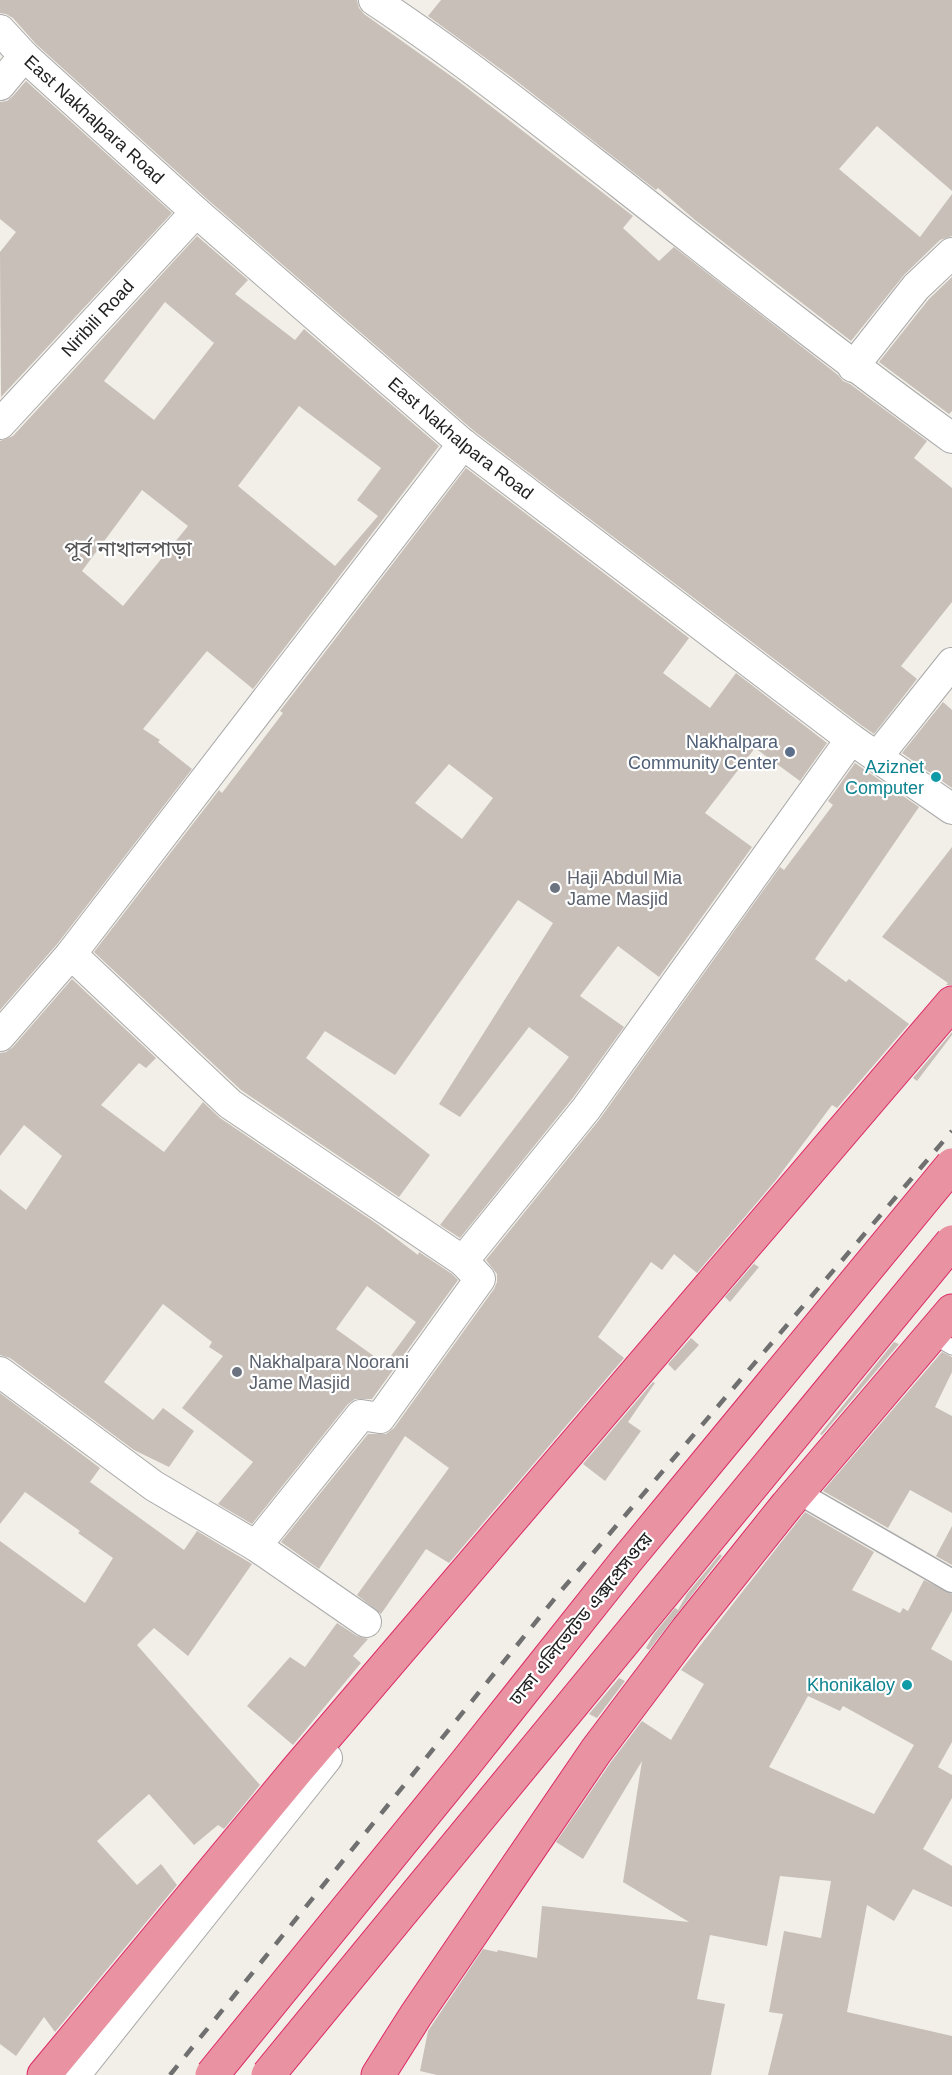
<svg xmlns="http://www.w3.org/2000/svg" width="952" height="2075" font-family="Arial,'Noto Sans Bengali',sans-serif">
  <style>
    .building { fill: #c7bfb8; fill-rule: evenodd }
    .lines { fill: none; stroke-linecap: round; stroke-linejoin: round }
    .service-casing { stroke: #a9a9a9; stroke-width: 17 }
    .pedestrian-casing { stroke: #a9a9a9; stroke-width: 25 }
    .minor-casing { stroke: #a9a9a9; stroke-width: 32 }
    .motorway-casing { stroke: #dc2a67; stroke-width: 35 }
    .service { stroke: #fff; stroke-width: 15 }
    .pedestrian { stroke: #fff; stroke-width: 22 }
    .minor { stroke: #fff; stroke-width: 30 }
    .motorway { stroke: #e892a2; stroke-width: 33 }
    .tram { stroke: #707070; stroke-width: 1.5 }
    .rail { stroke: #707070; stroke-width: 4.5; stroke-dasharray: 12 12; stroke-linecap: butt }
    .motorway-bridge-casing { stroke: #dc2a67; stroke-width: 35; stroke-linecap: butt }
    .motorway-bridge { stroke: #e892a2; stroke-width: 33 }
    .service-dot { fill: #5c6f8a; stroke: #fff; stroke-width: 2 }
    .culture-dot { fill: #0f9aa8; stroke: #fff; stroke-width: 2 }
    .worship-dot { fill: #6b7280; stroke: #fff; stroke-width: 2 }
    .labels { text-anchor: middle; stroke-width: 4.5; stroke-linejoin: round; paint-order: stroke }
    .street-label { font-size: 18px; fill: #222; stroke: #fff }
    .service-label { font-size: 18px; fill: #4e5e75; stroke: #fff; text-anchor: end }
    .culture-label { font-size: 18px; fill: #0d838f; stroke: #fff; text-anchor: end }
    .worship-label { font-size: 18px; fill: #5b616d; stroke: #fff; text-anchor: start }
    .quarter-label { font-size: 21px; fill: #555; stroke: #fff }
  </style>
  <rect width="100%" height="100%" fill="#f2efe9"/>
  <g class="building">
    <polygon points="0,0 357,0 359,8 364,14 458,81 633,216 623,228 659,261 674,247 838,375 843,381 850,384 927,441 914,458 952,488 952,602 901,666 917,679 874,734 861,725 474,431 207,199 36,44 13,18 6,14 0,13"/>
    <polygon points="441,0 952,0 952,191 877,126 839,169 920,237 952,194 952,236 940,240 904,275 851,341 695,220 658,188 656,190 510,76 428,16"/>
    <polygon points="26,81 172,213 1,397 0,252 16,232 0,219 0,102 7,101 13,96"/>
    <path d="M197,236L248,280L235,294L295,340L304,329L439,446L253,689L207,651L143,729L160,740L158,742L192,769L58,943L0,1010V441L13,436ZM165,302L214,343L154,420L104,381ZM299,406L381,468L357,500L378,516L335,566L238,486ZM142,490L188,526L123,606L82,571Z"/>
    <polygon points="952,277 952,411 949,414 879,362 929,299"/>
    <path d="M466,468L689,638L663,673L710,708L736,673L827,743L800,781L755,748L705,813L752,847L659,977L618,946L580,996L624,1027L572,1099L460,1238L440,1225L569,1057L529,1027L460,1117L439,1104L553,923L518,900L395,1075L325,1031L306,1058L430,1155L399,1197L241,1090L94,952L219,790L222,793L283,713L280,711ZM449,764L493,798L462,839L415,803Z"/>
    <polygon points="943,702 952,710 952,788 902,753"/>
    <polygon points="855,763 919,807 815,959 846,982 849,979 909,1024 837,1108 832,1105 776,1180 697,1273 674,1254 662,1270 651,1262 598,1337 624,1358 449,1563 426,1549 381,1614 357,1595 449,1468 405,1436 319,1569 281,1542 368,1434 386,1434 394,1428 494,1289 497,1282 497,1274 486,1260 599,1120 780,867 784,870 833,805 828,801"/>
    <polygon points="952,847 952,985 946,985 948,983 882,937"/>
    <path d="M72,979L156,1058L146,1068L139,1063L101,1105L164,1152L203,1102L220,1118L377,1224L418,1255L419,1252L452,1274L458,1280L372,1399H355L348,1404L252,1524L218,1504L253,1462L182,1408L223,1356L209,1347L212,1342L163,1304L104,1382L153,1420L163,1408L194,1431L169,1467L134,1450L10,1358L0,1355V1189L26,1210L62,1156L24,1125L0,1156V1053L6,1052L13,1047ZM367,1286L416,1322L385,1364L336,1329Z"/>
    <polygon points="952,1032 952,1035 917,1081 913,1078"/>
    <polygon points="757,1260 754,1264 759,1267 730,1302 725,1297"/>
    <polygon points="691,1338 699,1345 675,1371 668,1364"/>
    <polygon points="894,1342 899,1344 822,1435 820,1434"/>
    <polygon points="942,1352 952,1357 952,1372 935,1407 952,1416 952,1513 910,1490 888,1528 823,1491"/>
    <polygon points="653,1382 655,1383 628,1422 641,1431 605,1481 583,1464"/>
    <polygon points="0,1393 100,1468 90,1482 184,1550 197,1531 252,1564 188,1656 154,1628 137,1645 260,1785 224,1829 218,1825 194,1845 149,1794 97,1841 137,1885 161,1864 177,1885 55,2032 44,2017 16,2056 0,2044 0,1541 85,1603 113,1558 78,1533 80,1531 25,1492 0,1524"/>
    <path d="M805,1512L874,1552L852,1590L900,1613L903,1608L908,1611L924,1580L952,1594V1611L931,1649L952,1661V1742L938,1767L952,1775V1798L923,1849L952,1866V1907L913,1889L894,1921L867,1905L847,2012L952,2036V2075H768L783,2014L769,2012L784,1931L821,1938L831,1881L780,1876L767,1946L710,1935L697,1999L725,2004L711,2075H437L420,2071L428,2031L483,1949L497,1952L498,1950L537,1958L542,1906L689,1922L623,1882L642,1761L583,1859L556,1842L611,1762L642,1721L671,1740L704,1684L681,1670ZM808,1696L840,1711L843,1706L914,1745L874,1814L769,1767Z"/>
    <polygon points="952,1526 952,1565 936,1556"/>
    <polygon points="720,1554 722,1556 649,1650 646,1648 654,1634 675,1608 678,1610 687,1594"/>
    <polygon points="337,1623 357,1636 368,1639 353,1656 361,1663 293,1745 247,1706 290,1657 305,1667"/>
    <polygon points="619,1678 625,1681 597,1718 589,1714"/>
  </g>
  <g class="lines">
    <g class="service-casing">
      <polyline id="service" points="936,1338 952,1347"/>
    </g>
    <g class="pedestrian-casing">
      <polyline id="pedestrian" points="806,1497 952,1581"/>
    </g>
    <g class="minor-casing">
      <g id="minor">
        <path d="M374,0C460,57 540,121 621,184C730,270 839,356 952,438"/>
        <path id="s1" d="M0,30L24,56L196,212L463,444L851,739L952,809"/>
        <polyline points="0,85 24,56"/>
        <polyline points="853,367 916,287 952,253"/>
        <path id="s2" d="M0,424L196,212"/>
        <polyline points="877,757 952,663"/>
        <polyline points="71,954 230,1104 463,1261 480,1279 380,1418 361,1415 256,1546"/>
        <polyline points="0,1036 71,954 463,444"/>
        <polyline points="463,1261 586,1109 851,739"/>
        <polyline points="0,1372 154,1486 256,1546 366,1622"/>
        <polyline points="75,2075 327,1758"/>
      </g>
    </g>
    <g class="motorway-casing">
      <g id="motorway">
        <polyline points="44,2075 297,1770 952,1003"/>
        <polyline points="378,2075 416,2015 596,1751 687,1630 787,1505 952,1311"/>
      </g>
    </g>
    <use href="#service" class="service"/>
    <use href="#pedestrian" class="pedestrian"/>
    <use href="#minor" class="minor"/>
    <use href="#motorway" class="motorway"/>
    <polyline class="tram" points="213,2075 586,1613 952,1174"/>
    <polyline class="rail" points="170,2075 560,1592 952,1131"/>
    <g class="motorway-bridge-casing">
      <g id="motorway-bridge">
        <polyline points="212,2075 465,1764 626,1561 952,1165"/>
        <polyline points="268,2075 952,1242"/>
      </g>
    </g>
    <use href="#motorway-bridge" class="motorway-bridge"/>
  </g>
  <circle class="service-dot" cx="790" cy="752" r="6"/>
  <g class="culture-dot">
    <circle cx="936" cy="777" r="6"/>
    <circle cx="907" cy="1685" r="6"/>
  </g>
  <g class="worship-dot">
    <circle cx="555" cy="888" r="6"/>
    <circle cx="237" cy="1372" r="6"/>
  </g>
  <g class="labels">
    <g class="street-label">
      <text dy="6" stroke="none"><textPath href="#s1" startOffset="130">East Nakhalpara Road</textPath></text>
      <text dy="6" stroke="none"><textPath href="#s2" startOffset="144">Niribili Road</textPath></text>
      <text dy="6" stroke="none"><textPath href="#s1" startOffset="616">East Nakhalpara Road</textPath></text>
      <text transform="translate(581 1619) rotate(-51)" y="6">ঢাকা এলিভেটেড এক্সপ্রেসওয়ে</text>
    </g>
    <g class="service-label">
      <text x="778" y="748">Nakhalpara<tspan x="778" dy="21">Community Center</tspan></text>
    </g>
    <g class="culture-label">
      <text x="924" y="773">Aziznet<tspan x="924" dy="21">Computer</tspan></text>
      <text x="895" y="1691">Khonikaloy</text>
    </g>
    <g class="worship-label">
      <text x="567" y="884">Haji Abdul Mia<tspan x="567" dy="21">Jame Masjid</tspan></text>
      <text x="249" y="1368">Nakhalpara Noorani<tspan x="249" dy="21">Jame Masjid</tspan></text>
    </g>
    <g class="quarter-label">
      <text x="128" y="556">পূর্ব নাখালপাড়া</text>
    </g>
  </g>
</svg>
